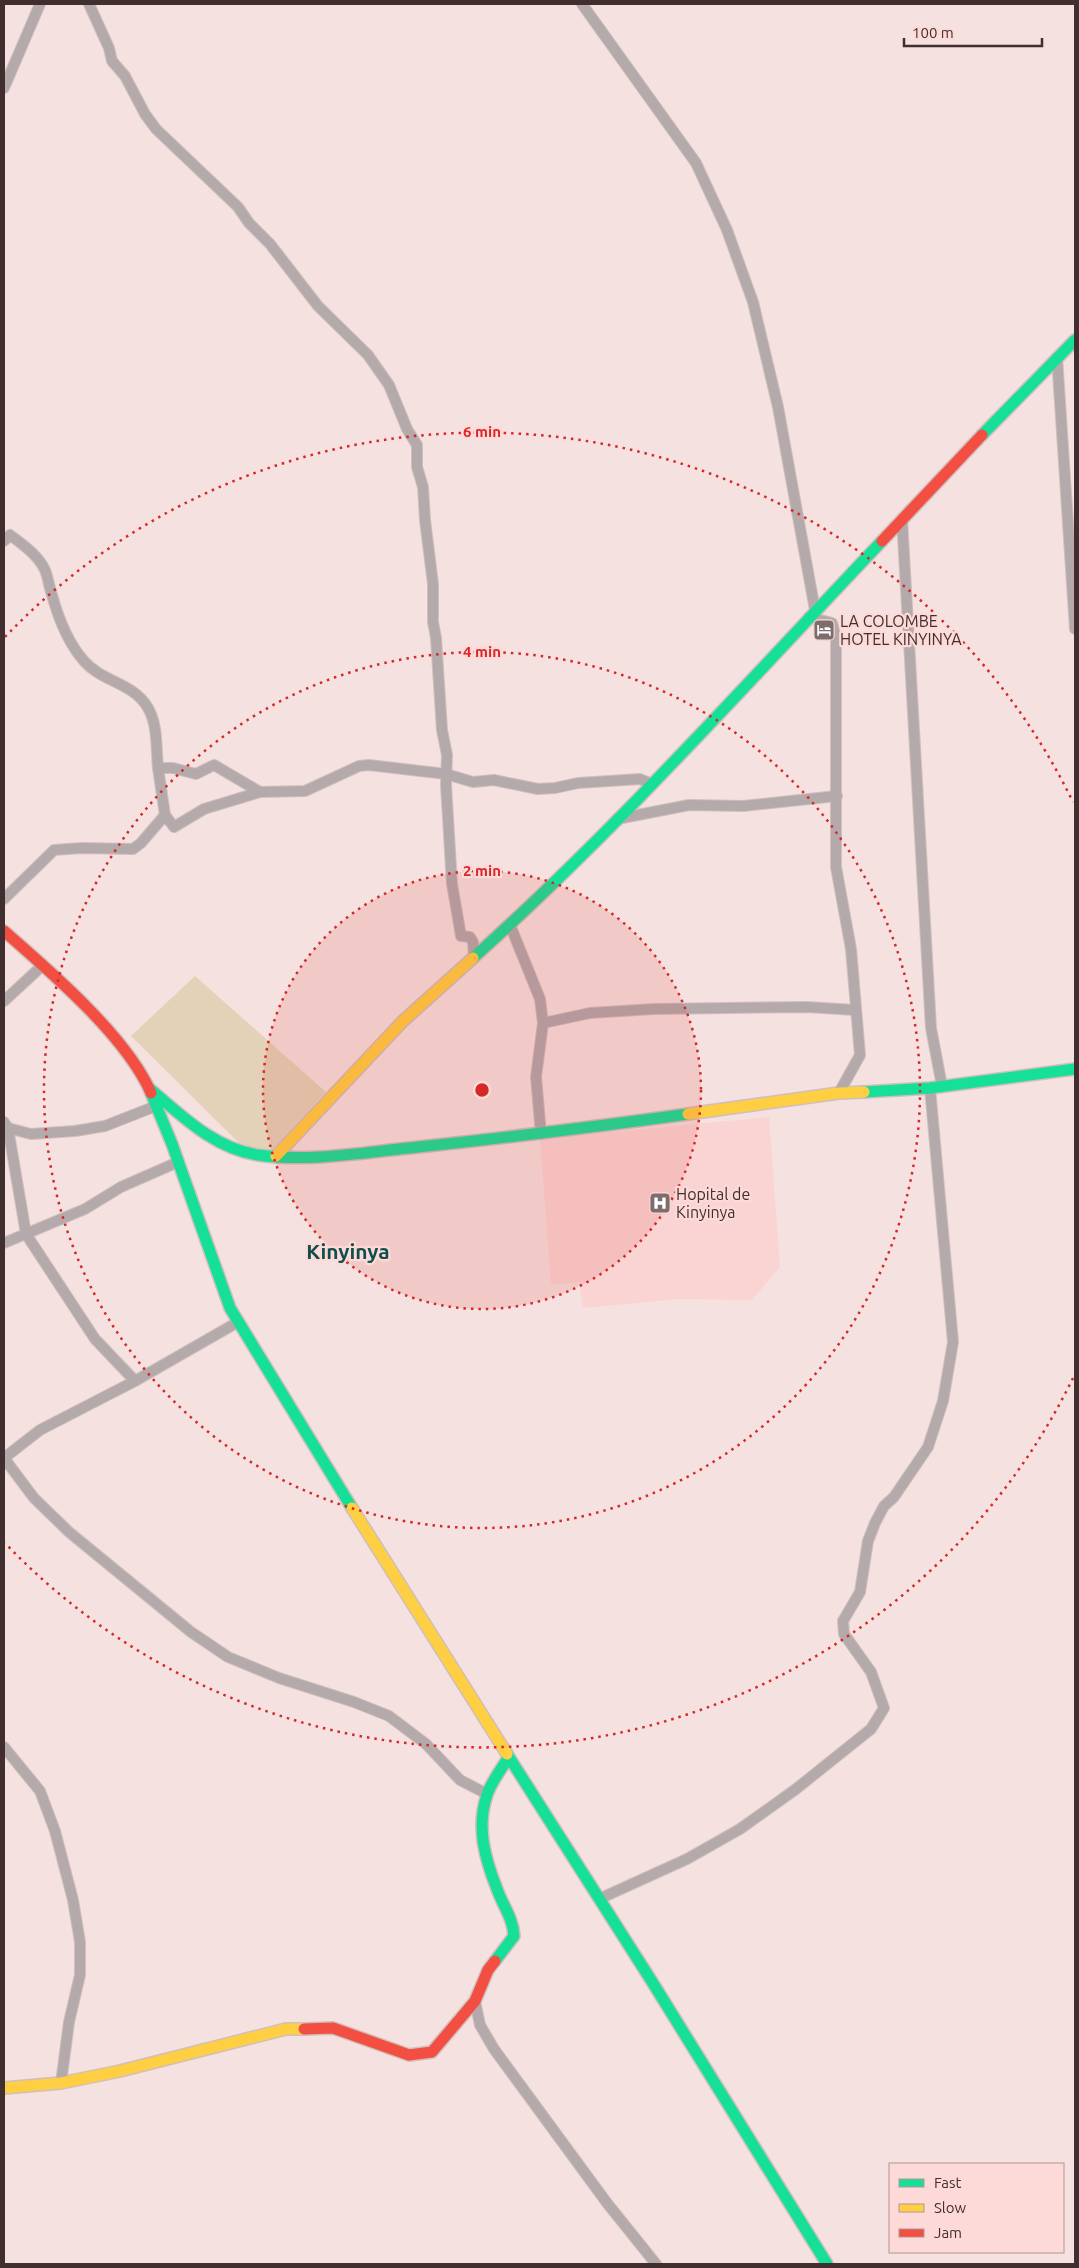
<svg xmlns="http://www.w3.org/2000/svg" width="1079" height="2268" font-family="Ubuntu,sans-serif">
  <style>
    .built { fill: #fad4d2 }
    .green { fill: #e4d2b8 }
    .lines { fill: none; stroke-linecap: round; stroke-linejoin: round }
    .street-casing { stroke: #cfbfbd; stroke-width: 12 }
    .fast-casing { stroke: #cfbfbd; stroke-width: 14 }
    .slow-casing { stroke: #cfbfbd; stroke-width: 14 }
    .jam-casing { stroke: #cfbfbd; stroke-width: 14 }
    .street { stroke: #b4a9ab; stroke-width: 10 }
    .fast { stroke: #16e098; stroke-width: 11 }
    .slow { stroke: #ffcf43; stroke-width: 11 }
    .jam { stroke: #f24e42; stroke-width: 11 }
    .ring { fill: none; stroke: #d62828; stroke-width: 2.5; stroke-dasharray: 2.5 5 }
    .labels { text-anchor: middle; stroke-width: 4.5; stroke-linejoin: round; paint-order: stroke }
    .poi-label { font-size: 16px; fill: #402f2e; stroke: #fddad7; text-anchor: start }
    .district-label { font-size: 21px; font-weight: bold; fill: #104e4c; stroke: #fddad7 }
    .centre { fill: #d62828; stroke: #fddad7; stroke-width: 2.5 }
    .ring-label { font-size: 15px; text-anchor: middle; font-weight: bold; fill: #d62828; stroke: #fddad7; stroke-width: 4.5; stroke-linejoin: round; paint-order: stroke }
  </style>
  <rect width="100%" height="100%" fill="#f5e1df"/>
  <polygon class="built" points="769,1117 780,1267 752,1300 679,1299 583,1308 579,1282 551,1285 540,1139"/>
  <polygon class="green" points="195,976 326,1092 272,1150 245,1149 131,1036"/>
  <g class="lines">
    <g class="street-casing">
      <g id="street">
        <polyline points="89,4 109,48 112,61 125,76 145,114 156,129 238,207 249,223 270,244 318,306 368,355 389,385 407,429 417,445 417,467 423,487 425,520 433,584 433,622 436,638 442,730 447,755 446,785 452,884 461,936 470,937 473,942 474,957"/>
        <polyline points="582,4 696,163 727,230 753,302 778,407 815,610"/>
        <polyline points="4,88 40,4"/>
        <polyline points="1057,357 1075,629"/>
        <polyline points="902,519 931,1028 942,1086"/>
        <path d="M4,541L10,535C22,544 38,555 45,570C48,577 49,587 52,595C58,617 69,644 84,661C102,682 134,683 148,708C158,725 156,748 158,768H173L196,774L214,765L260,792L305,791L359,766L369,765L446,774L473,782L494,780L538,789L555,788L578,783L640,779L652,784"/>
        <polyline points="809,617 832,623 836,637 836,867 851,949 860,1055 839,1093"/>
        <polyline points="158,768 165,815 174,827 204,809 260,792"/>
        <polyline points="617,819 689,805 743,806 837,796"/>
        <polyline points="4,899 54,850 82,848 133,849 141,843 165,815"/>
        <polyline points="510,925 540,999 543,1023 536,1077 541,1134"/>
        <polyline points="4,1001 43,965"/>
        <polyline points="543,1023 590,1013 653,1009 807,1007 855,1010"/>
        <polyline points="4,1122 8,1128 26,1234 95,1339 135,1381"/>
        <polyline points="8,1128 31,1134 75,1131 105,1126 156,1106"/>
        <polyline points="4,1243 85,1209 121,1187 178,1162"/>
        <polyline points="4,1458 34,1498 69,1532 191,1632 228,1657 279,1678 354,1702 389,1716 426,1744 460,1780 487,1794"/>
        <polyline points="4,1458 40,1430 135,1381 238,1322"/>
        <polyline points="4,1747 40,1791 55,1831 73,1900 80,1942 80,1975 69,2022 61,2083"/>
        <polyline points="599,1899 687,1859 740,1829 796,1789 871,1729 884,1708 871,1672 844,1634 843,1621 860,1592 868,1541 875,1523 884,1506 894,1497 928,1447 943,1401 953,1342 930,1088"/>
        <polyline points="475,2001 480,2025 494,2049 607,2203 656,2264"/>
      </g>
    </g>
    <g class="fast-casing">
      <g id="fast">
        <polyline points="982,435 1075,340"/>
        <path d="M473,958C618,828 748,682 882,541"/>
        <path d="M150,1089C182,1116 215,1149 258,1155C308,1162 360,1153 409,1148C502,1138 595,1127 688,1114"/>
        <polyline points="864,1092 930,1088 1075,1069"/>
        <polyline points="151,1093 172,1144 230,1308 352,1508"/>
        <polyline points="507,1754 651,1980 827,2264"/>
        <path d="M495,1961L514,1936C513,1918 503,1906 497,1889C485,1859 476,1827 487,1795C491,1782 501,1770 508,1758"/>
      </g>
    </g>
    <g class="slow-casing">
      <g id="slow">
        <polyline points="688,1114 839,1093 864,1092"/>
        <polyline points="276,1156 403,1021 473,958"/>
        <polyline points="352,1508 507,1754"/>
        <polyline points="4,2088 61,2083 120,2071 286,2029 304,2029"/>
      </g>
    </g>
    <g class="jam-casing">
      <g id="jam">
        <polyline points="882,541 982,435"/>
        <path d="M4,931C51,972 127,1037 151,1093"/>
        <polyline points="304,2029 333,2028 409,2055 432,2052 475,2001 488,1970 495,1961"/>
      </g>
    </g>
    <use href="#street" class="street"/>
    <use href="#fast" class="fast"/>
    <use href="#slow" class="slow"/>
    <use href="#jam" class="jam"/>
  </g>
  <circle cx="482" cy="1090" r="219" fill="#d62828" fill-opacity=".12"/>
  <g class="ring">
    <circle cx="482" cy="1090" r="219"/>
    <circle cx="482" cy="1090" r="438"/>
    <path d="M1073 1378A658 658 0 0 1 5 1543M5 637A658 658 0 0 1 1073 802"/>
  </g>
  <defs>
    <g id="hotel-square" transform="scale(1.125)"><rect x="-9" y="-9" width="18" height="18" rx="4" fill="#7f6d6c" stroke="#fddad7"/><path d="M-6-4.5h1.5V1H6V5H4.5V3h-9V5H-6ZM-4 0a1.8 1.8 0 1 1 3.6 0ZM.5 0V-2.5h3Q6-2.5 6 0Z" fill="#fff"/></g>
    <g id="hospital-square" transform="scale(1.125)"><rect x="-9" y="-9" width="18" height="18" rx="4" fill="#7f6d6c" stroke="#fddad7"/><path d="M-5-5h3v3.5h4V-5h3V5h-3V1.5h-4V5h-3Z" fill="#fff"/></g>
  </defs>
  <g fill-rule="evenodd">
    <use href="#hotel-square" x="824" y="630"/>
    <use href="#hospital-square" x="660" y="1203"/>
  </g>
  <g class="labels">
    <g class="poi-label">
      <text x="840" y="627">LA COLOMBE<tspan x="840" dy="18">HOTEL KINYINYA</tspan></text>
      <text x="676" y="1200">Hopital de<tspan x="676" dy="18">Kinyinya</tspan></text>
    </g>
    <g class="district-label">
      <text x="348" y="1259">Kinyinya</text>
    </g>
  </g>
  <circle cx="482" cy="1090" r="8" class="centre"/>
  <g class="ring-label">
    <text x="482" y="437">6 min</text>
    <text x="482" y="657">4 min</text>
    <text x="482" y="876">2 min</text>
  </g>
  <rect width="1079" height="2268" fill="none" stroke="#402f2e" stroke-width="10"/>
  <rect x="889" y="2163" width="175" height="90" fill="#fddad7" stroke="#b19693"/>
  <rect x="899" y="2179" width="25" height="8" fill="#16e098" stroke="#b19693"/>
  <text x="934" y="2188" font-size="15" fill="#402f2e">Fast</text>
  <rect x="899" y="2204" width="25" height="8" fill="#ffcf43" stroke="#b19693"/>
  <text x="934" y="2213" font-size="15" fill="#402f2e">Slow</text>
  <rect x="899" y="2229" width="25" height="8" fill="#f24e42" stroke="#b19693"/>
  <text x="934" y="2238" font-size="15" fill="#402f2e">Jam</text>
  <path d="M904 38v8h138v-8" fill="none" stroke="#402f2e" stroke-width="2.5"/>
  <text x="912" y="38" font-size="15" fill="#402f2e" stroke="#fddad7" stroke-width="4" paint-order="stroke">100 m</text>
</svg>
